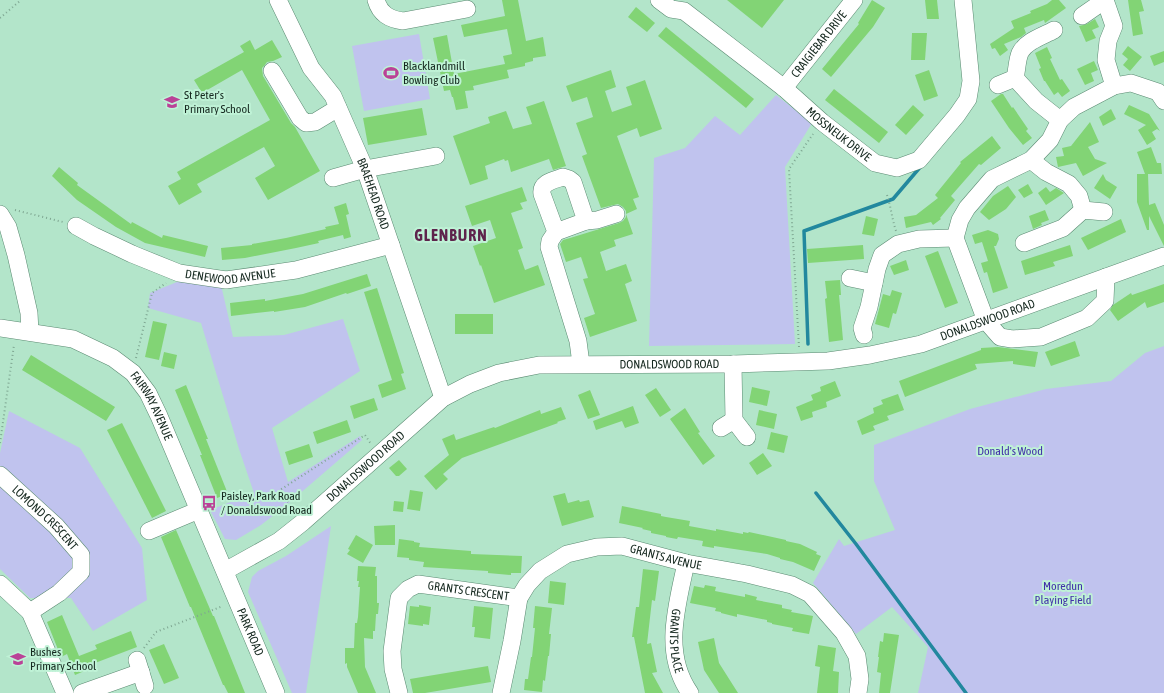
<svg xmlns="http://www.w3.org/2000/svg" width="1164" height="693" font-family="'Asap Condensed',sans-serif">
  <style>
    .green { fill: #c0c3ee }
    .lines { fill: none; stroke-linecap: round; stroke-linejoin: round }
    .stream { stroke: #22889e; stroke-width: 3.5 }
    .building { fill: #82d475 }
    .minor-casing { stroke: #5b8a72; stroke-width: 18 }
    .path { stroke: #7fa792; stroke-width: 2; stroke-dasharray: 1 3; stroke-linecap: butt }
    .minor { stroke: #fff; stroke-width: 17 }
    .labels { text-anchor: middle; stroke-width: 4; stroke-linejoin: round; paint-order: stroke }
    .street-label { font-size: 12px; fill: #15281f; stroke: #bff2d6 }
    .poi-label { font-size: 12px; fill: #15281f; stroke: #bff2d6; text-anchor: start }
    .park-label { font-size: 12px; fill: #4130a8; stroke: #bff2d6 }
    .district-label { font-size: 16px; font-weight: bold; letter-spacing: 1px; fill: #5e244c; stroke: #bff2d6 }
  </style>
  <rect width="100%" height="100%" fill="#b3e5ca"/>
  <g class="green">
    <polygon points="419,34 430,99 364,111 352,46"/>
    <polygon points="776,95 812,123 785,167 795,344 649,346 654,158 685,148 715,116 740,135"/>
    <polygon points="177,282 221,285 233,337 284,335 343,319 360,371 272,428 288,482 360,436 362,440 283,508 261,525 236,540 225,539 210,510 254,493 239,449 201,323 148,308 150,293"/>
    <polygon points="1164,346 1164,693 918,693 928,647 892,607 856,634 813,583 839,539 844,546 895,530 874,481 874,445 970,409 1046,389 1111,381 1145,353"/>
    <polygon points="9,411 80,448 142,548 147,600 93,631 71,598 30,598 0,569 0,453"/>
    <polygon points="331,526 306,693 292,693 248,592 252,577 258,571 286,556"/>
  </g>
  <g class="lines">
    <g class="stream">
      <polyline points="808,344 804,231 893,199 922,165"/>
      <polyline points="816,493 856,544 966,693"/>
    </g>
  </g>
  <g class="building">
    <polygon points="502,0 518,0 526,41 543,37 546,56 533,58 533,61 525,63 525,66 507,70 509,78 473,86 474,90 465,91 468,108 456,110 453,97 452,97 450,90 444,91 433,38 447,35 454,74 505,64 503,56 512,54 507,29 464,37 461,25 505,16"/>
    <polygon points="727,0 784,0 762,28"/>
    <polygon points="872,0 885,8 873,27 831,77 822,69 859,24 858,23"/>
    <polygon points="925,0 937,0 939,19 927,19"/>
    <polygon points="1052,0 1059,0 1066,8 1045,23 1044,20 1024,28 1026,33 1021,37 1004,44 1008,50 1000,56 995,48 992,49 990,44 1014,28 1011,21 1031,13 1030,11 1047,4"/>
    <polygon points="1128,0 1141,0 1144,11 1139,12 1143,34 1133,36"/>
    <polygon points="636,7 655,23 647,32 628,17"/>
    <polygon points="1095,19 1099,27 1092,30 1096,38 1086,42 1079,26 1087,24"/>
    <polygon points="666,27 754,99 746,108 658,36"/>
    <polygon points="912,33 927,33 925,60 911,60"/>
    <polygon points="250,40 255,50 272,40 282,57 273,61 267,62 264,66 262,68 263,76 291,123 295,127 320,171 268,200 255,178 275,166 264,147 197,184 202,192 179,205 168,186 181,179 177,172 270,120 242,70 202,93 194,80 244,52 240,46"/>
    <polygon points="1128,46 1142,57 1130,71 1123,65 1128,59 1122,54"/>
    <polygon points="1047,47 1052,58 1050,59 1060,80 1062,79 1070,91 1062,97 1058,92 1054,95 1045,81 1044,81 1039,69 1041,68 1035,53"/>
    <polygon points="1164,51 1164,62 1154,66 1150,56"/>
    <polygon points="1094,61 1098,70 1091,73 1094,81 1085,85 1077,69"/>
    <polygon points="611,70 616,87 605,91 612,112 632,105 626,87 645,80 662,129 640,137 637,128 617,136 639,197 633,199 637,209 626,214 633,234 614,240 616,246 600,252 606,271 626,264 632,281 625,284 637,321 590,337 584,318 595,314 583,279 588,278 581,257 566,262 560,244 563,240 570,238 619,223 623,221 626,217 626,211 623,207 618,204 601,208 582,156 587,154 576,123 593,117 587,97 572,102 566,86"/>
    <polygon points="929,70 938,96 924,101 915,75"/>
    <polygon points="834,89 888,132 879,143 825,100"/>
    <polygon points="1001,94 1003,94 1012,108 1013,107 1028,129 1026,131 1032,138 1023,145 1009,128 991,101"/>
    <polygon points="544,101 566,166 553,170 549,159 511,172 508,160 505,161 504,159 485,166 488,179 470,185 453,136 490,123 488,117 506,111 513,129 532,124 526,107"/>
    <polygon points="913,105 924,115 906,135 895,125"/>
    <polygon points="1129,105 1149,114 1160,131 1157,129 1152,132 1156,139 1147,145 1138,130 1146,125 1124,114"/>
    <polygon points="422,108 427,135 368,145 363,118"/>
    <polygon points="1111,109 1116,119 1103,126 1099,117"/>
    <polygon points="1090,122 1099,142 1088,147 1095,159 1107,163 1083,176 1076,163 1058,167 1056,157 1064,156 1062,148 1071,146"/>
    <polygon points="992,136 1001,148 981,165 979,164 951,196 955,200 940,218 941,219 933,225 931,222 906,228 904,217 916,215 938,198 935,195 961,163 960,162"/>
    <polygon points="1151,147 1157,163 1161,163 1162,174 1148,174 1149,205 1155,203 1164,225 1164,246 1149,216 1149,230 1147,230 1137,202 1137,174 1145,174 1137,152"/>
    <polygon points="59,167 78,183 77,185 131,224 132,222 162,238 163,235 208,246 205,257 145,243 116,227 77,200 52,176"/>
    <polygon points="1103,174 1106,180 1117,187 1110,199 1094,188"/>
    <polygon points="1028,184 1033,193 1024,198 1018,190"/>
    <polygon points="1008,186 1016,197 1006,209 989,220 980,212 993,196"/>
    <polygon points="522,187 527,201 520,203 523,209 511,213 523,248 518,250 525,270 538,265 545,285 494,303 481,265 480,266 473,246 496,238 490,220 472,226 465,206"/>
    <polygon points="1046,187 1050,192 1056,188 1064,193 1046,205 1038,193"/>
    <polygon points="346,203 349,214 346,215 351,237 344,239 343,235 318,241 319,243 296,248 245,258 222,260 221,248 252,245 252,244 286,238 326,229 325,227 339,224 334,207"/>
    <polygon points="1045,210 1049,220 1041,223 1042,225 1033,229 1029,216"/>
    <polygon points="866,216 878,219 874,236 862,234"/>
    <polygon points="1121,219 1126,232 1088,250 1081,238"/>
    <polygon points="988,230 998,234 999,239 996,246 994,246 1008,288 993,293 987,272 984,273 981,263 988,261 982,242 975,244 972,235"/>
    <polygon points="863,245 864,259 808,263 807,249"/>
    <polygon points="1070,245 1073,256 1053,262 1055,266 1025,275 1021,261"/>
    <polygon points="938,251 958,303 945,308 925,256"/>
    <polygon points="906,260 909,270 894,275 890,266"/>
    <polygon points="367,274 371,286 347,294 346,293 305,307 274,312 274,311 231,316 230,303 265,299 265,301 303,294"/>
    <polygon points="840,280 841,295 839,295 843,340 829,342 825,299 827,298 825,281"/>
    <polygon points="1164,284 1164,302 1147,308 1145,302 1118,321 1110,310 1113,305 1131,293 1132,295"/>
    <polygon points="377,288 404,373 401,374 406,389 382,398 378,385 392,380 364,292"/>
    <polygon points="892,290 902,293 896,314 893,313 889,328 875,324 883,294 890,296"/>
    <rect x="455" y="314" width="38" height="20"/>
    <polygon points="153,321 167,324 159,360 145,357"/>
    <polygon points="1075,341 1080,356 1051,366 1045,352"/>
    <polygon points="998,347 1038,352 1035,367 1013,364 1013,361 975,364 977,369 905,397 899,381 981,350 981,348"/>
    <polygon points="164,352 177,355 174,369 161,366"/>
    <polygon points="31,355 115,407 106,421 22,370"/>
    <polygon points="835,381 841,396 826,402 827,407 812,412 813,417 801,421 796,407 813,400 811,395 821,391 820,387"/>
    <polygon points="186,385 208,439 206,439 228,494 217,498 200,455 202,455 175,390"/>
    <polygon points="752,387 770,391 767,406 749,402"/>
    <polygon points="656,388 671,410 660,417 645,395"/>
    <polygon points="590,390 600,415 588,419 578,395"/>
    <polygon points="898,394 904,410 887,416 889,420 873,426 875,430 862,435 857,421 874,413 873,408 883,404 881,400"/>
    <polygon points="374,398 378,410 354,419 350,406"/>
    <polygon points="633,406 639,423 625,428 622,421 596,430 593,421"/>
    <polygon points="561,407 566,419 557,422 558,423 462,458 443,474 448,479 436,490 424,476 449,455 442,439 454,434 456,440 494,427 495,428 540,410 541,414"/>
    <polygon points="685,408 700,432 698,433 715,456 703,465 670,419"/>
    <polygon points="759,410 777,414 774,429 756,425"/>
    <polygon points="347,420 351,432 317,444 313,432"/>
    <polygon points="122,423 166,511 152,518 107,430"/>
    <polygon points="771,432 788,436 784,453 767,449"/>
    <polygon points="309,444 313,457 289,465 285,452"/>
    <polygon points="763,453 772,466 757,475 749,463"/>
    <polygon points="399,460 407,469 399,476 396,476 389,468"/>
    <polygon points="410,490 423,492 420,511 407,509"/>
    <polygon points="565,493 568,503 579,500 580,502 589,500 594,517 562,526 553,496"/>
    <polygon points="394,501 404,502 403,512 393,511"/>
    <polygon points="622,506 661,514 661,516 666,517 690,521 689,526 716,531 716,529 743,534 743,532 748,533 749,532 786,540 786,541 800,544 817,552 816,554 821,556 814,571 793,562 780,559 780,558 767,554 714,546 714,548 702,546 703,541 678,537 677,539 666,537 666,536 651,533 651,531 642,529 643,528 619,523"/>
    <polygon points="395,525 395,545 375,545 374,526"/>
    <polygon points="176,530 213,616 214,616 245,693 228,693 224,685 223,685 191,607 190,607 161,537"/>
    <polygon points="356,535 373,545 363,563 347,554 350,550 348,549"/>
    <polygon points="399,539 414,541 414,542 420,543 419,547 471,551 471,554 522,556 521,573 511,573 511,575 488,573 488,571 423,567 424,562 409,560 409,558 397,557"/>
    <polygon points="358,566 376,567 375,576 377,576 377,603 379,603 378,614 376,614 375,631 373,631 373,639 364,638 365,667 376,693 358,693 347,667 347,663 345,664 345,648 354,648 355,623 357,623 358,617 360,587 358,587 359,581 357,581"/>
    <polygon points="643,569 659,571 655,601 652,600 647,644 651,643 657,672 652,673 663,693 645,693 634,637 632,637 636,607 639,607"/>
    <polygon points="550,581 566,583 564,605 548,603"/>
    <polygon points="705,585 716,587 715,591 745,597 745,594 757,597 756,600 782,605 782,608 792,610 791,612 813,616 809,634 792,631 793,628 772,624 772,623 767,622 767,620 737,614 737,617 721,613 721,612 715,611 716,608 690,603 694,586 704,588"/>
    <polygon points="419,605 431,607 429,625 423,624 423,626 408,624 410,606 419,607"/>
    <polygon points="474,606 493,608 490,639 474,637 475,627 472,627"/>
    <polygon points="535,606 552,608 549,634 551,634 549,656 548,656 545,681 543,680 542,692 524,690 525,679 528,679 531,657 532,657 535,628 533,628"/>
    <polygon points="62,615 79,656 97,649 95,645 131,631 137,647 95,663 96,666 75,675 67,654 61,657 47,622"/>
    <polygon points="884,633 899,635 890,693 879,693 881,673 877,672 879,657 878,657 880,641 883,642"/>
    <polygon points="714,638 719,663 738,693 719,693 704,670 698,642"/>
    <polygon points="164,644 179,678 164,684 149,650"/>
    <polygon points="818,645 836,648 833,671 839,672 838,693 817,693 820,667 815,666"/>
    <polygon points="488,666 491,682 425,693 413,693 410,679"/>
  </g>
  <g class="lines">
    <g class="minor-casing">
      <g id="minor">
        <path id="s1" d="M278,0L311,68L333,96L365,169L443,398"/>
        <path d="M376,0C380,14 389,19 403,21L467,9"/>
        <path id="s2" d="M659,0L671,9L684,11L784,88L822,122L875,163L897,168L919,160L957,115L968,99L971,81L963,0"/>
        <polyline points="1105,0 1114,26 1108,41 1106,60 1114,86"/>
        <polyline points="1082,16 1105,0"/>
        <path d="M1054,30C1043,36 1026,41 1020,53C1017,60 1017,70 1015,78L1036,101L1060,120"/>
        <polyline points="272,71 300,118 306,123 315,122 338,108"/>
        <polyline points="998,85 1015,78"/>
        <path id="s3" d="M784,88L854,0"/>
        <polyline points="1031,160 1046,172 1069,184 1079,196 1083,210"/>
        <polyline points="333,178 365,169 436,156"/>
        <polyline points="0,214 8,227 16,255 29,313 30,332"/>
        <polyline points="586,221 597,220 616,214"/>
        <path id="s4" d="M76,226L94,236L132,254L179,273L226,280L296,270L391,245"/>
        <path d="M556,232L542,194C540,182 555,180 563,177L569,179L573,182L586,221L556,232L550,241L549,247L578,341L581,364"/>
        <polyline points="1024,243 1063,228 1083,210 1104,212"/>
        <polyline points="1106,277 1105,301 1087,318 1041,337 1012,339 1000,337 986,321 955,238 960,220 967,208 992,179 1031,160 1050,140 1060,120 1074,107 1114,86 1131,83 1158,92 1164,101"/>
        <polyline points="850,278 874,283"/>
        <path id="s5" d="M0,328L73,339L113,358L133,373L148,393L159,416L276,693"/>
        <polyline points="864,335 862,328 869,307 877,269 882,255 898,244 919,239 955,238"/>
        <polyline points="733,364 734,420 747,437"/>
        <polyline points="721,428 734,420"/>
        <path id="s6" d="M0,475L56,526L81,555V572L59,593L30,612"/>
        <polyline points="149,531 199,510"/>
        <path id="s7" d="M686,563C677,606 662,653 690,693"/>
        <path id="s8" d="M225,571L279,541L303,522L443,398L470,384L499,373L539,365L733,364L828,361L870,355L921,344L1164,256"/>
        <polyline points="0,584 30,612 65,693"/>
        <polyline points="137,660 145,686"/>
        <polyline points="82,693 141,672"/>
        <path id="s9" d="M399,693L393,669L392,651L399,598L408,589L418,584L519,598"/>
        <path id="s10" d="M501,693L512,641L519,598L527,585L540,571L567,554L597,547L622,546L686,563L747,574L792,585L810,594L844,633L857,656L860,679L858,693"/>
      </g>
    </g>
    <g class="path">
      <polyline points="0,18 21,0"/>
      <path d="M887,195C891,207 892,219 896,231"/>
      <polyline points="15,210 63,222"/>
      <polyline points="799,347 789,169 813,134"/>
      <polyline points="136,358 152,293 166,283"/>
      <polyline points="0,443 14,345"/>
      <polyline points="295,512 280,490 365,435 371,444"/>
      <polyline points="144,648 156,632 223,606"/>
    </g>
    <use href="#minor" class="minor"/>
  </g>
  <defs>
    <g id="stadium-bare" transform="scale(1.2)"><path d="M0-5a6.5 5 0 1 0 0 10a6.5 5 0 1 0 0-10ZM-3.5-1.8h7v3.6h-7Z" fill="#ba4297" stroke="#bff2d6" stroke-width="2.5" paint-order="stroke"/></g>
    <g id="school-bare" transform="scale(1.2)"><path d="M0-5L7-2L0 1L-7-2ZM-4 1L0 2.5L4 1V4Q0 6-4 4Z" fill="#ba4297" stroke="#bff2d6" stroke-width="2.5" paint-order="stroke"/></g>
    <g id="bus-bare" transform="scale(1.2)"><path d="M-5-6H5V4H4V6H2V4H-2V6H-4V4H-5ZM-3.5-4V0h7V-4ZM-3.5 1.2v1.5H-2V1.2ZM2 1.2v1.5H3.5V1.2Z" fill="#ba4297" stroke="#bff2d6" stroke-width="2.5" paint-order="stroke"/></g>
  </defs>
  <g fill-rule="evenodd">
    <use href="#stadium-bare" x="391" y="73"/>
    <use href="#school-bare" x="172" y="102"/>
    <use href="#bus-bare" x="209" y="503"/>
    <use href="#school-bare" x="18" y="659"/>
  </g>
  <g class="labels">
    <g class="street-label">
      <text dy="4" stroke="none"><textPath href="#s3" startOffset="56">CRAIGIEBAR DRIVE</textPath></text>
      <text dy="4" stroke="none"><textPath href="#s2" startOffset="226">MOSSNEUK DRIVE</textPath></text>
      <text dy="4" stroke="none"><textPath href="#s1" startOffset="217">BRAEHEAD ROAD</textPath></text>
      <text dy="4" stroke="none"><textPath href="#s4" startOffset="165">DENEWOOD AVENUE</textPath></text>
      <text dy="4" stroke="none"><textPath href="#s8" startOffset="836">DONALDSWOOD ROAD</textPath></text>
      <text dy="4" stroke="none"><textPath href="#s8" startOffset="512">DONALDSWOOD ROAD</textPath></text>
      <text dy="4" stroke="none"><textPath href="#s5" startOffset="181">FAIRWAY AVENUE</textPath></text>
      <text dy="4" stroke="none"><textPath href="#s8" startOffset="176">DONALDSWOOD ROAD</textPath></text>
      <text dy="4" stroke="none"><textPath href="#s6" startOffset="62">LOMOND CRESCENT</textPath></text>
      <text dy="4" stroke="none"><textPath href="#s10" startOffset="264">GRANTS AVENUE</textPath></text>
      <text dy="4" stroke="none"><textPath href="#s9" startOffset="171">GRANTS CRESCENT</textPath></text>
      <text dy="4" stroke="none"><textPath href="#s5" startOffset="428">PARK ROAD</textPath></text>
      <text dy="4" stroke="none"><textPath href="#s7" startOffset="79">GRANTS PLACE</textPath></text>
    </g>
    <g class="poi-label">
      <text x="403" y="70">Blacklandmill<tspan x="403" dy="14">Bowling Club</tspan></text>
      <text x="184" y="99">St Peter's<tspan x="184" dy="14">Primary School</tspan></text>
      <text x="221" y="500">Paisley, Park Road<tspan x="221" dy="14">/ Donaldswood Road</tspan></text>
      <text x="30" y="656">Bushes<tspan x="30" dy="14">Primary School</tspan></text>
    </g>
    <g class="park-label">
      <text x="1010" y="455">Donald's Wood</text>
      <text x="1063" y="590">Moredun<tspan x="1063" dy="14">Playing Field</tspan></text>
    </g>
    <g class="district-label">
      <text x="451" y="241">GLENBURN</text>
    </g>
  </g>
</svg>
